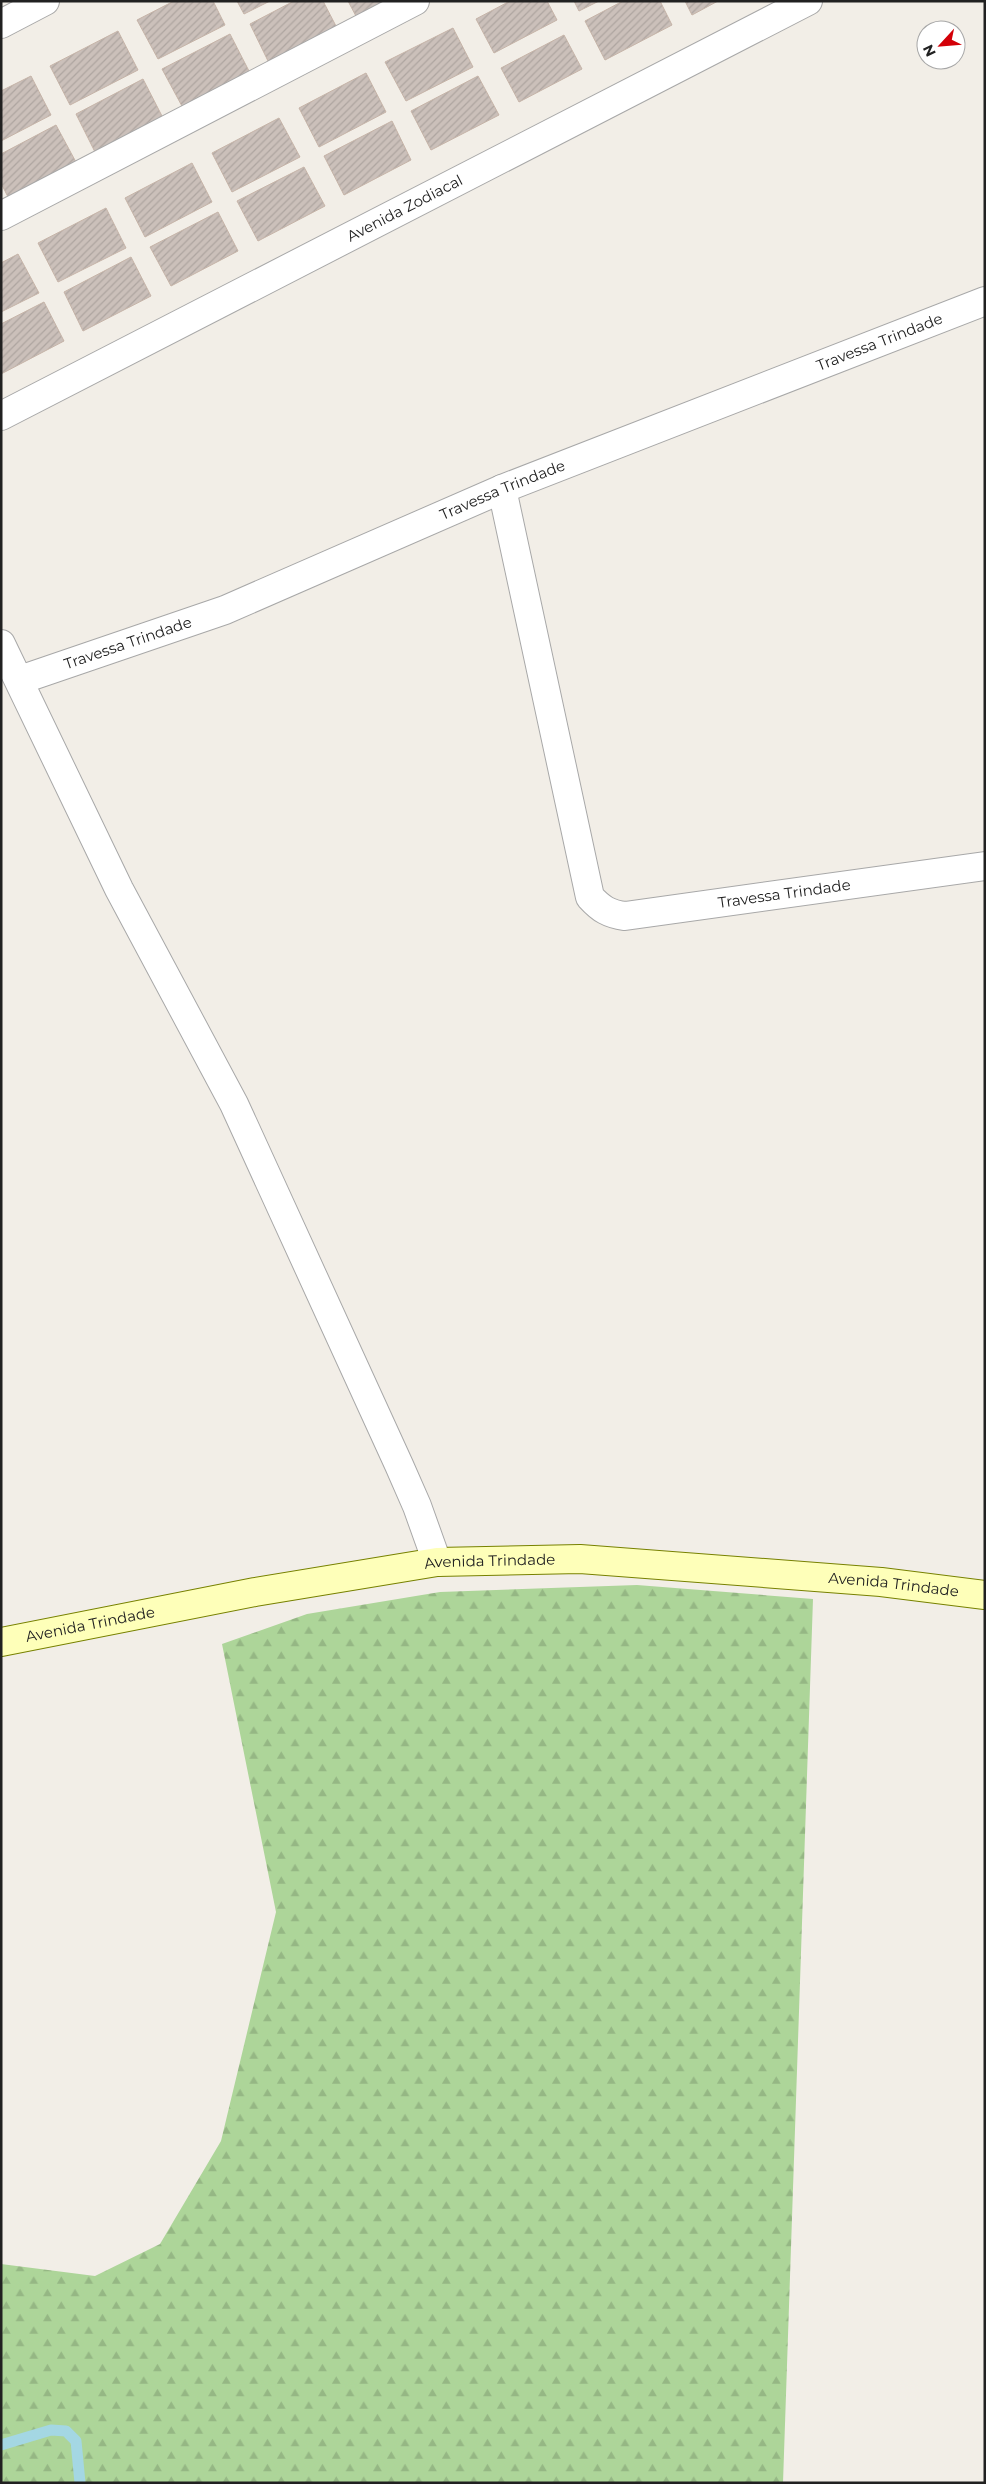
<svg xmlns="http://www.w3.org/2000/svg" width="986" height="2484" font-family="Montserrat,sans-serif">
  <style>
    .forest { fill: url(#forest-firs) }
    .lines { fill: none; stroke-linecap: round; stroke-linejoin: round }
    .stream { stroke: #a4d7e3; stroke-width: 11 }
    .building { fill: url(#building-hatch); stroke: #c6b4a8 }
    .minor-casing { stroke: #a8a8a8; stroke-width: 30 }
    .tertiary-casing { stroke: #a8a8a8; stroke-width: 30 }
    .secondary-casing { stroke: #778100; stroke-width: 30 }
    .minor { stroke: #fff; stroke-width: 28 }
    .tertiary { stroke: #fff; stroke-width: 28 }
    .secondary { stroke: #feffb9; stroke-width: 28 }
    .labels { text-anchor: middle; stroke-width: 5; stroke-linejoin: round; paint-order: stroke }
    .street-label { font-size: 15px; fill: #212121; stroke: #fff }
  </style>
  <defs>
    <pattern id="forest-firs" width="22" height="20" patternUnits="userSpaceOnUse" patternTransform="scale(1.25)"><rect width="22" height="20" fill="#add599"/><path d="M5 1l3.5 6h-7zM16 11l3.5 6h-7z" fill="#95b784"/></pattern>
    <pattern id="building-hatch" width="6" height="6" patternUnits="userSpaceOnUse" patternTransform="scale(1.25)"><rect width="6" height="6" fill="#cbc0ba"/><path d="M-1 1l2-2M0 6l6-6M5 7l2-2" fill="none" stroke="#aea5a0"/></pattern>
  </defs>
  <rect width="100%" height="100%" fill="#f2eee7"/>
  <polygon class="forest" points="637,1585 813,1599 783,2483 1,2483 1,2264 95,2276 160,2244 221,2141 276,1912 222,1644 307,1614 440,1592"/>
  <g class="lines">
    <polyline class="stream" points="1,2445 51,2430 66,2431 76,2441 80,2483"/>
  </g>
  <g class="building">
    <polygon points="174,1 213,1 225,25 158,59 137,20"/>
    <polygon points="237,1 270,1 244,14"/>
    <polygon points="294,1 323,1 337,28 269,63 250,24"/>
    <polygon points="348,1 389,1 357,18"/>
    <polygon points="510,1 547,1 557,20 494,53 476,19"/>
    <polygon points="574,1 599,1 579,11"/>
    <polygon points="623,1 660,1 672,25 605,60 585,21"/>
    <polygon points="685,1 718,1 692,15"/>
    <polygon points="453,28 473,67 406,101 385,62"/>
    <polygon points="118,31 138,70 70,105 50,66"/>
    <polygon points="230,34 250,73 183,108 162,69"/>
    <polygon points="564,35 582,69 519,102 501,68"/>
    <polygon points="366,73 386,112 319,147 299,108"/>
    <polygon points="31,76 51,115 1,141 1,91"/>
    <polygon points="478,76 499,115 431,150 411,111"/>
    <polygon points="143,79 163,118 96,154 76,114"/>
    <polygon points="279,118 300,157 232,192 212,153"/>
    <polygon points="392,121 411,160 344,195 324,156"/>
    <polygon points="56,125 77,164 9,199 1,183 1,154"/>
    <polygon points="192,163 212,202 145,237 125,198"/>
    <polygon points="304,167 325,206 258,241 237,201"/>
    <polygon points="106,208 126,248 58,282 38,243"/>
    <polygon points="218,212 238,251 171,286 150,247"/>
    <polygon points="18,254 39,293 1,312 1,263"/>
    <polygon points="131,257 151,296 83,331 64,292"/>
    <polygon points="44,302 64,341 1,374 1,324"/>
  </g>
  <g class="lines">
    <g class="minor-casing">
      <g id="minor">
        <polyline points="1,24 45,1"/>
        <polyline points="1,216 415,1"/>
        <path id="s1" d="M502,489L590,897C601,909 609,914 625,916L985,866"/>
        <polyline points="1,644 119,889 234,1104 399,1465 417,1506 437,1562"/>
        <path id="s2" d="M20,680L225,610L502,489L985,301"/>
      </g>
    </g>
    <g class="tertiary-casing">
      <g id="tertiary">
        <path id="s3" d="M1,416L808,1"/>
      </g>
    </g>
    <g class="secondary-casing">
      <g id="secondary">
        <path id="s4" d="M1,1642L255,1592L437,1562L580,1559L881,1582L985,1595"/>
      </g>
    </g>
    <use href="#minor" class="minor"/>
    <use href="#tertiary" class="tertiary"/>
    <use href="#secondary" class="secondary"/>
  </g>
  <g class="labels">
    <g class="street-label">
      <text dy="5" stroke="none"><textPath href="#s3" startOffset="454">Avenida Zodiacal</textPath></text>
      <text dy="5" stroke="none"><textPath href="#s2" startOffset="924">Travessa Trindade</textPath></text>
      <text dy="5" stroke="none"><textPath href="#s2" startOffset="519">Travessa Trindade</textPath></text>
      <text dy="5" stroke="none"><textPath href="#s2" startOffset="114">Travessa Trindade</textPath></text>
      <text dy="5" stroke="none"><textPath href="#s1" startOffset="619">Travessa Trindade</textPath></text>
      <text dy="5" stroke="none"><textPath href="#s4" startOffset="496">Avenida Trindade</textPath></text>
      <text dy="5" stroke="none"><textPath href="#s4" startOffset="901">Avenida Trindade</textPath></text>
      <text dy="5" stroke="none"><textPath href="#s4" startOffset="91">Avenida Trindade</textPath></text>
    </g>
  </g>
  <rect width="986" height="2484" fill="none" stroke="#212121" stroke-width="5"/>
  <g transform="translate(941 45) rotate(244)"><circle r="24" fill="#ffffff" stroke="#a6a6a6"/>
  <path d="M0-4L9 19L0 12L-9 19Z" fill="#d30008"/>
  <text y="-8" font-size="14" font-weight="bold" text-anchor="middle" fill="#212121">N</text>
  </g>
</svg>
